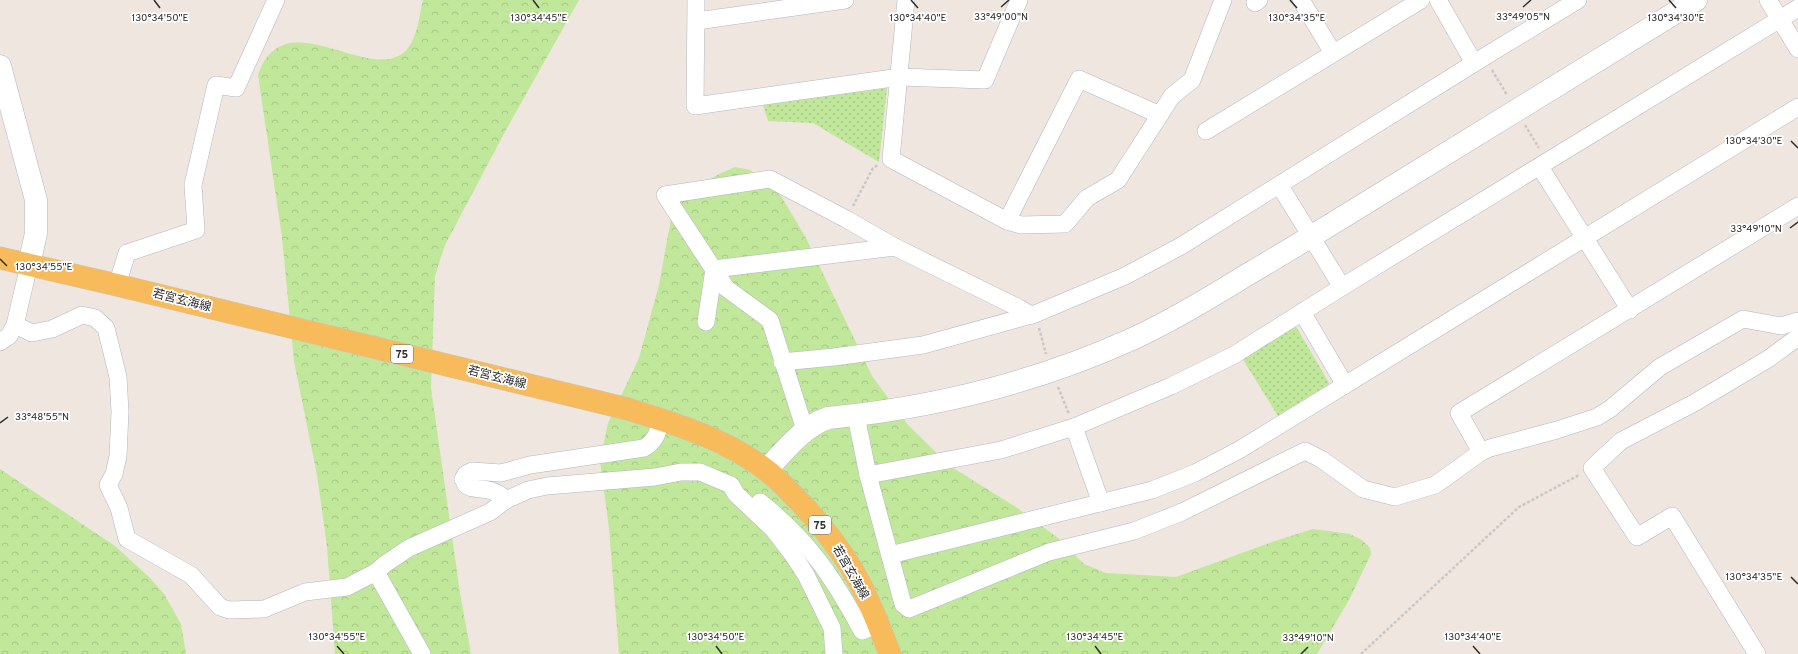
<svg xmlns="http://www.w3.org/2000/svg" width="1798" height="654" font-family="Overpass,'Noto Sans JP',sans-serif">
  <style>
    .forest { fill: url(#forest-crowns) }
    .park { fill: url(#park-dots) }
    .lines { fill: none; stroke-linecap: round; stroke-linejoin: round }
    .street-casing { stroke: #b3b7c1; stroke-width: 18 }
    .secondary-casing { stroke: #b3b7c1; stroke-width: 23 }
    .primary-casing { stroke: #c8c8c8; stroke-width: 23 }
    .path { stroke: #c8c8c8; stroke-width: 2.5; stroke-dasharray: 3 2; stroke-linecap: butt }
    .street { stroke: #fff; stroke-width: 17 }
    .secondary { stroke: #fff; stroke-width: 22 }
    .primary { stroke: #f7bb5c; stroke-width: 22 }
    .ticks { fill: none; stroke: #2d2d2d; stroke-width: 1.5 }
    .labels { text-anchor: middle; stroke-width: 3.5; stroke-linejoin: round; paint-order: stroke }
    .shield { fill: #fff; stroke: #6c6c6c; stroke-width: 1 }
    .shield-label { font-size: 11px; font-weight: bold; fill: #2d2d2d }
    .street-label { font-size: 12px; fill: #2d2d2d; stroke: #fff }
    .ticks-label { font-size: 10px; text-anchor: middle; fill: #2d2d2d; stroke: #fff; stroke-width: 3.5; stroke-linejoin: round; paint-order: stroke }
  </style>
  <defs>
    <pattern id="forest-crowns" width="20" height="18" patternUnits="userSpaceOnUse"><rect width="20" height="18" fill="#c0e79a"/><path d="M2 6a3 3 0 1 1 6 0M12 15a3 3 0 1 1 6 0" fill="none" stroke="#a5c685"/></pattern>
    <pattern id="park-dots" width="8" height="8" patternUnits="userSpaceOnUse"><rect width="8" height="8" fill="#c0e79a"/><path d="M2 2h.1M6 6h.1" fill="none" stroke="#a5c685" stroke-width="1.8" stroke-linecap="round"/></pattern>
  </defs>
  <rect width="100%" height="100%" fill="#efe6df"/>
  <g class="forest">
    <path d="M423,0H579L507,128L445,245L435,276L431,388L460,593L471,654H335L327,546L317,475L294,361L282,237L258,75C283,0 366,82 403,53C417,43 419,16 423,0Z"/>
    <polygon points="735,167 750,170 781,196 806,238 872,376 908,425 950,466 1016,507 1058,538 1084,564 1106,573 1176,577 1275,541 1313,529 1350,534 1362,540 1370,548 1371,554 1349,600 1317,654 619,654 609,528 600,461 608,423 639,358 659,285 673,208 689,192 719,174"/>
    <polygon points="0,469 115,546 150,578 164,594 181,624 186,654 0,654"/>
  </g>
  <g class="park">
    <polygon points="887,88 879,162 813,123 768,121 763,105"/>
    <polygon points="1295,325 1328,381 1329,384 1278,416 1242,358"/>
  </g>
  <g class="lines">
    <g class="street-casing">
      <g id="street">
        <polyline points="696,0 695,106 900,77 985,80 1019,0"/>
        <polyline points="906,0 891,159 1007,221 1021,225 1065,224 1087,198 1118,180 1172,96 1192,80 1223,0"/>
        <polyline points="1301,0 1333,53"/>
        <polyline points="1438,0 1474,63"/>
        <polyline points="1768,0 1798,49"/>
        <polyline points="1255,3 1259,0"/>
        <polyline points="697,21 845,0"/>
        <polyline points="1206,131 1421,0"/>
        <polyline points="1540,167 1630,310"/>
        <polyline points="1280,186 1342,287"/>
        <polyline points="1007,221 1079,79 1160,115"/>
        <polyline points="714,269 895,247"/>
        <polyline points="117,285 127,253 196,230 193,185 216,85 236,88 276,0"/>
        <polyline points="1302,312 1345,385"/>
        <polyline points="706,322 714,269"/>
        <polyline points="15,325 32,333 52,329 82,315 95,318 106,328 118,377 120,412 118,456 114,474 108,485 119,508 127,539 191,575 220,607 229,610 264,609 305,592 347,587 376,572 385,564 409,548 490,512 506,500 528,490 547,486 655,477 681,472 700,472 731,485 736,494 773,529 793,555 806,575 832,628 834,654"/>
        <polyline points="0,342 9,336 15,325 29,265"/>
        <polyline points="782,362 834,357 923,345 1035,314 1125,276 1181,246 1484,57 1578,0"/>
        <polyline points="856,416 868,475 903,604 909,609 1049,552 1134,531 1182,512 1305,451 1321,459 1363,489 1395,497 1435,485 1481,452 1490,448 1557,430 1597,417 1610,409 1660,367 1743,319 1781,326 1798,321"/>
        <polyline points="1074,427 1101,503"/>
        <polyline points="805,430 770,320 726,288 665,195 770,179 846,219 895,247 1019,308 1031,315"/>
        <polyline points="1481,452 1459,413 1798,206"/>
        <polyline points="868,475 1001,450 1074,427 1171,386 1234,355 1342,287 1798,8"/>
        <path d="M506,500C491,484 473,492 466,485C465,484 464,480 463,479L466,474L472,471L501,473L530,465L644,448C656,441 658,432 661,419"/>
        <path d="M760,502C809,541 833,577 862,631L878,625"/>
        <polyline points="890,555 1152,490 1195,473 1239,450 1798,107"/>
        <polyline points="376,572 422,654"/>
        <polyline points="1757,654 1672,516 1637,537 1592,468 1621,441 1694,403 1768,359 1798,337"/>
      </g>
    </g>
    <g class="secondary-casing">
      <g id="secondary">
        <polyline points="0,66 36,200 36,233 29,265"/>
        <path d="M766,470C785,451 802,427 828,418C932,408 1034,383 1130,340C1170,322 1208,299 1245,276C1293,248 1340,219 1387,190C1490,126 1593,63 1696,0"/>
      </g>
    </g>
    <g class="primary-casing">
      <path id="primary" d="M0,258L117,285L628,409C676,424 726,439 766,470C778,479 789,491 799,501C818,521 835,542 850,566C867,593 878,624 890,654"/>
    </g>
    <g class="path">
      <polyline points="1492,70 1507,95"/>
      <polyline points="1525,125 1539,148"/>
      <polyline points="853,206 873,168 878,165"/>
      <polyline points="1039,328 1046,354"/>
      <polyline points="1058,387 1069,414"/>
      <polyline points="1361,654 1519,507 1579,475"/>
    </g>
    <use href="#street" class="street"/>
    <use href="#secondary" class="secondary"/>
    <use href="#primary" class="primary"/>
  </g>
  <path class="ticks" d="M154,0L160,8M533,0L539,8M911,0L918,8M1290,0L1297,8M1669,0L1676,8M1001,7L1009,0M1523,7L1531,0M1791,141L1798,148M1790,228L1798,222M0,259L7,266M0,423L8,417M1791,577L1798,584M337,646L344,654M716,646L722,654M1095,646L1101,654M1473,646L1480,654M1301,654L1308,647"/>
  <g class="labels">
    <g class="shield">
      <rect x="391" y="345" width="22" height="18" rx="3"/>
      <rect x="809" y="516" width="22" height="18" rx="3"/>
    </g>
    <g class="shield-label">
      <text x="402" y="358">75</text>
      <text x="820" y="529">75</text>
    </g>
    <g class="street-label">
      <text transform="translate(182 300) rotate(14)" y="4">若宮玄海線</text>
      <text transform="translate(497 377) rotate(14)" y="4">若宮玄海線</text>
      <text transform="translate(851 572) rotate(60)" y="4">若宮玄海線</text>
    </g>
  </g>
  <g class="ticks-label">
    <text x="1001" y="20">33°49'00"N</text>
    <text x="1523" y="20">33°49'05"N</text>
    <text x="918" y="21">130°34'40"E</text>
    <text x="160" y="21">130°34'50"E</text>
    <text x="539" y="21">130°34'45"E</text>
    <text x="1297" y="21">130°34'35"E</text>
    <text x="1676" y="21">130°34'30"E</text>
    <text x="1754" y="144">130°34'30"E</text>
    <text x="1756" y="232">33°49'10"N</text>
    <text x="44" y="270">130°34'55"E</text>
    <text x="42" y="420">33°48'55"N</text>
    <text x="1754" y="580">130°34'35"E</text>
    <text x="337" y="640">130°34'55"E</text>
    <text x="716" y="640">130°34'50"E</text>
    <text x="1095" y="640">130°34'45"E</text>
    <text x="1473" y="640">130°34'40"E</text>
    <text x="1308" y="641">33°49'10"N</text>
  </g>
</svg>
